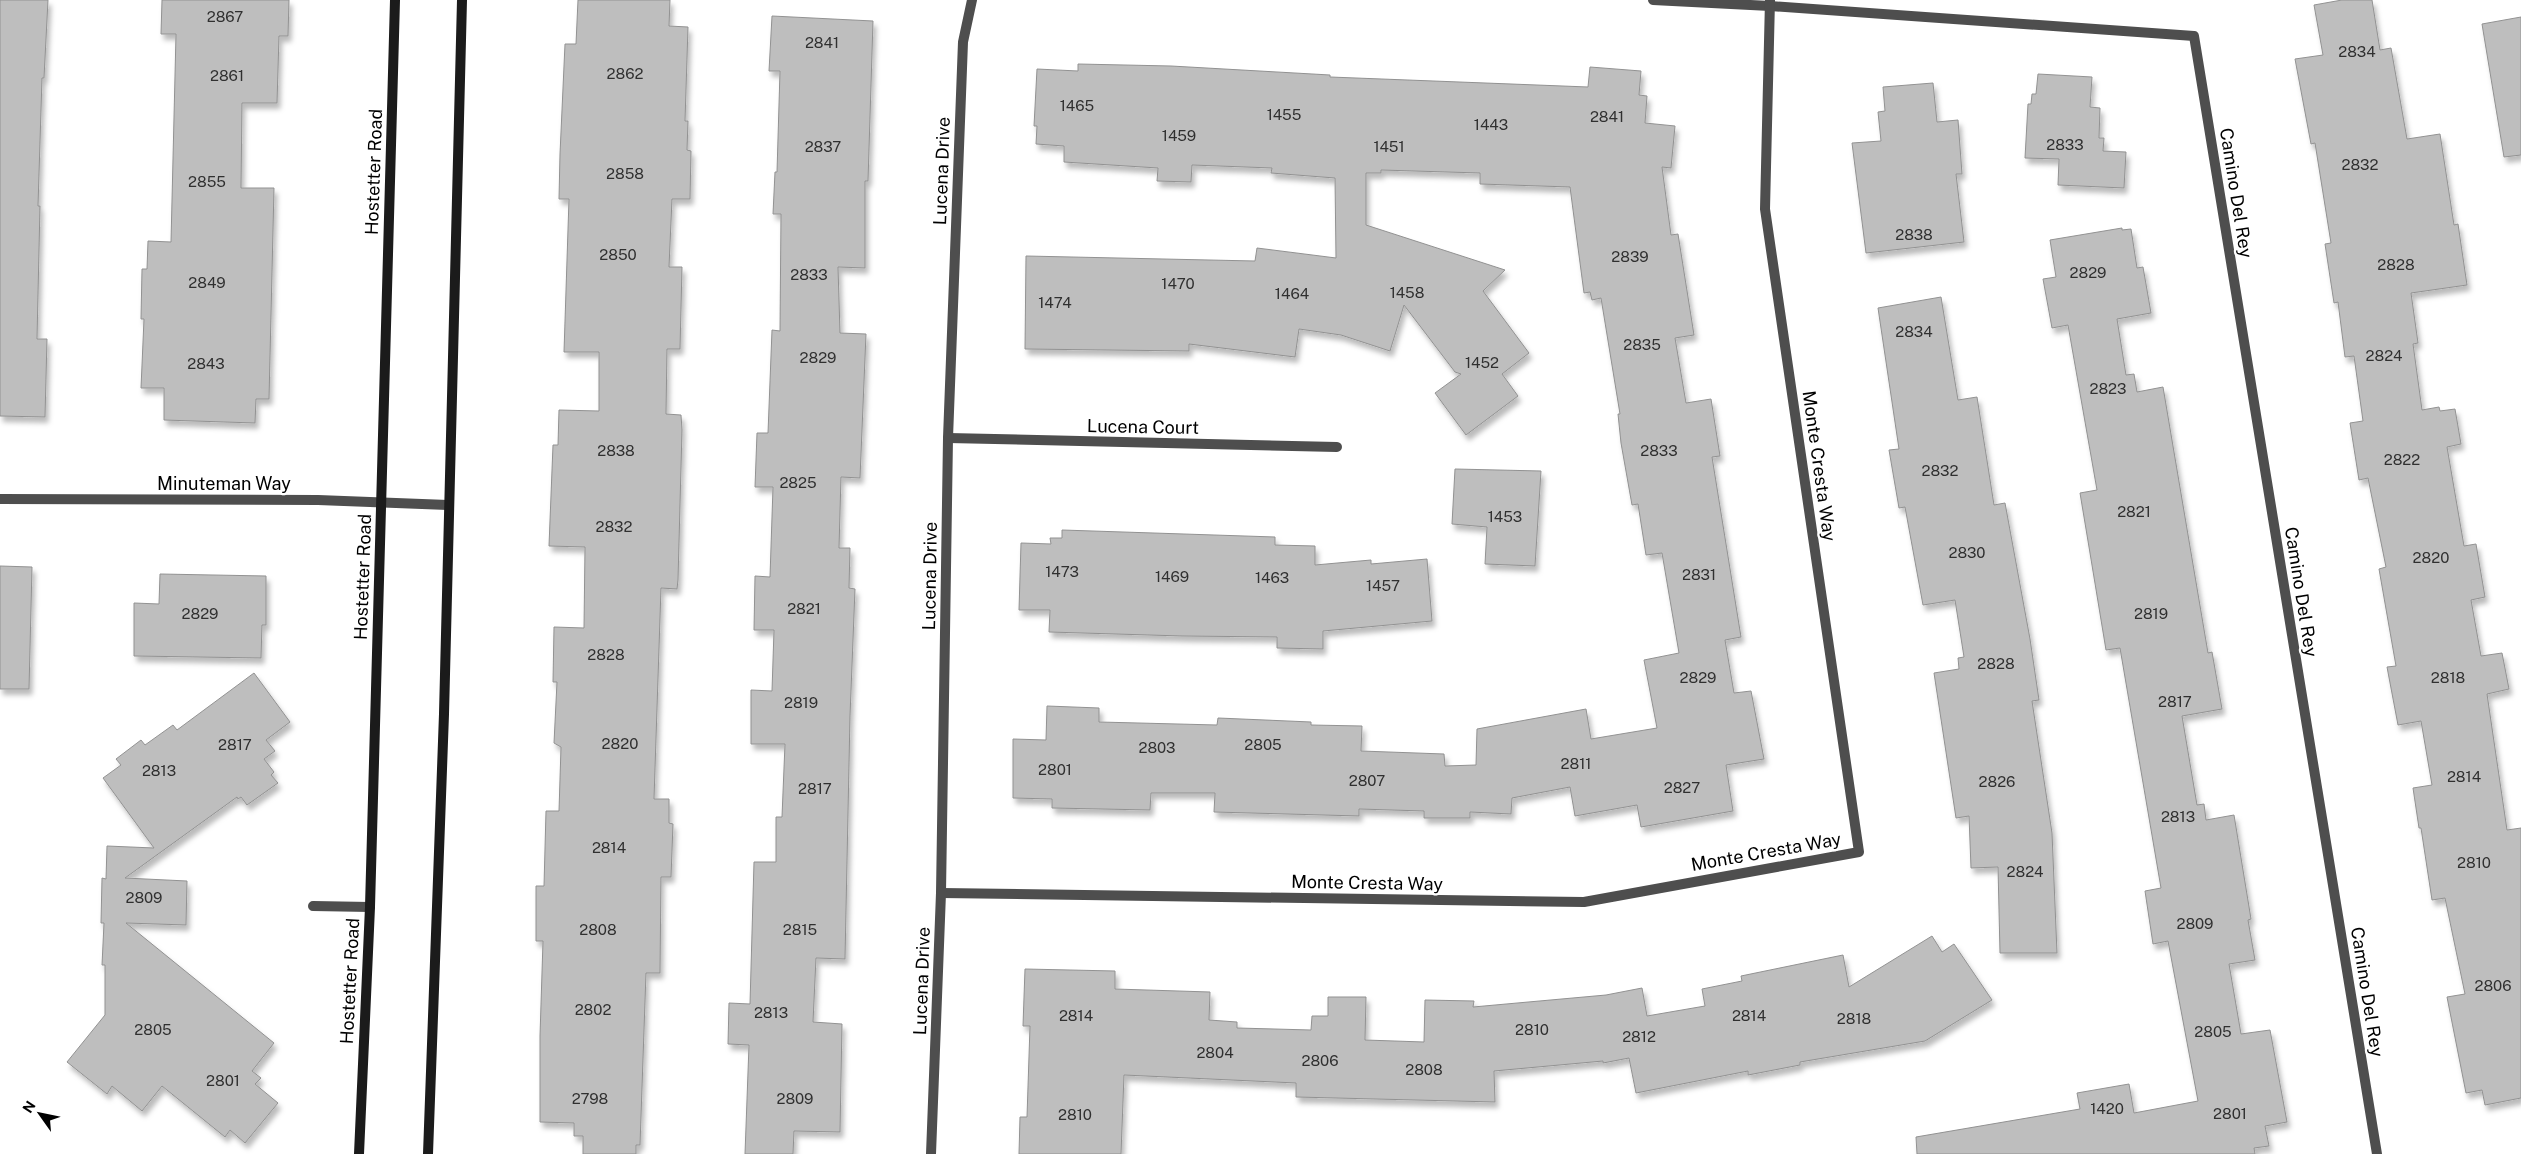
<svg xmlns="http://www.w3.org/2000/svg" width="2521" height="1154" font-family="'Public Sans',sans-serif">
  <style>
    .building { fill: #bebebe; stroke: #929292; filter: url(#shadow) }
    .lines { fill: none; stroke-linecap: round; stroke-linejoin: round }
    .service { stroke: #4e4e4e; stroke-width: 10 }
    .minor { stroke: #4e4e4e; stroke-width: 10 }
    .secondary { stroke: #1b1b1b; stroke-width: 10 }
    .labels { text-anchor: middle; stroke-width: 4.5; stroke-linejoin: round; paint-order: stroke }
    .number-label { font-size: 15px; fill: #303030 }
    .street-label { font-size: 18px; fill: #000; stroke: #fff }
  </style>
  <defs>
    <filter id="shadow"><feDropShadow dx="3" dy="5.5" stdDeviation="2.5" flood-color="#0004"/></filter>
  </defs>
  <rect width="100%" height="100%" fill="#fff"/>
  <g class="building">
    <polygon points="0,0 48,0 44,78 42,78 38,206 40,206 37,339 47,339 45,417 0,416"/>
    <polygon points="162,0 289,0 288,36 279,36 277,103 242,103 241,188 274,188 269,399 256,399 255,423 164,420 164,388 141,388 144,319 141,319 142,269 147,269 148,241 171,242 176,34 161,34"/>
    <polygon points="578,0 670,0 669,26 688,27 685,121 688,121 687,150 691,151 690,199 672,199 669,267 682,267 680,349 667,349 666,414 681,415 682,430 678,580 677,589 661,588 654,799 669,799 669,823 673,824 671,877 661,877 660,973 646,973 640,1145 636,1145 636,1154 583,1154 583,1136 574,1136 574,1123 540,1122 540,1036 543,941 536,941 536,886 544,886 546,811 559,811 561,747 554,743 557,682 553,682 554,627 584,628 585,547 549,546 553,445 558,445 559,410 599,411 599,352 564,352 569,199 559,199 560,154 565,44 576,44"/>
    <polygon points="2342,0 2372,0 2380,50 2391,48 2407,139 2440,134 2454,225 2458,224 2467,285 2411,293 2418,343 2413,344 2422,410 2439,407 2440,411 2455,409 2461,444 2447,447 2464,546 2476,544 2485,597 2471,600 2481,656 2502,653 2509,689 2487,694 2507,830 2521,828 2521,1098 2485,1105 2482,1090 2466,1093 2447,997 2465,994 2445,898 2432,900 2421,828 2419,828 2413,788 2432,785 2421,721 2398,725 2387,667 2396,666 2379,569 2386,567 2368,478 2359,480 2350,423 2363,421 2354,356 2345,357 2338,302 2334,303 2325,244 2331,243 2315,143 2311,144 2295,59 2323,55 2314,5"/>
    <polygon points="772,16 873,21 868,181 865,181 865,268 838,267 840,333 866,334 860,478 841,477 839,548 850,548 849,588 855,589 850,716 845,959 816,958 813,1022 842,1024 840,1132 794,1131 793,1154 745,1154 749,1045 728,1044 729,1003 750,1004 754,862 776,862 776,817 782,817 785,744 751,744 751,690 772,691 774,630 754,630 755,576 770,577 773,487 755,487 757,433 768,433 772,330 780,331 781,214 773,214 775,172 777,172 780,71 769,71"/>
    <polygon points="2521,17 2521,155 2504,157 2482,24"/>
    <polygon points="1078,64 1171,66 1330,75 1330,77 1588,87 1590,67 1641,71 1639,95 1647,96 1645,123 1675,126 1671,168 1662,167 1671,235 1678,234 1694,335 1675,338 1686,403 1711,399 1720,456 1712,457 1741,637 1725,640 1734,693 1751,691 1764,759 1726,765 1733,811 1641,827 1637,805 1575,816 1570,787 1512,798 1511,814 1470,812 1470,818 1424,818 1424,811 1359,809 1359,816 1214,812 1215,793 1151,793 1150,810 1052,808 1052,799 1013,798 1013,739 1046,740 1047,706 1099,708 1099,722 1217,725 1218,718 1311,722 1311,725 1362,726 1361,751 1444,754 1445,766 1476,765 1477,729 1586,709 1591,739 1657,728 1644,660 1679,653 1662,553 1646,555 1638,504 1632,505 1621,443 1618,414 1620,414 1601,298 1592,300 1590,292 1584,293 1570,187 1480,184 1480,173 1381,170 1381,173 1366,173 1366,225 1505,270 1483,291 1529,353 1502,374 1518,396 1466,435 1435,393 1461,374 1455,372 1404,305 1390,351 1341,335 1299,329 1295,357 1189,344 1189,351 1025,349 1026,256 1255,261 1257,248 1336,258 1335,178 1271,173 1272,168 1192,165 1191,182 1157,181 1158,168 1064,162 1064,146 1036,144 1037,126 1034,126 1037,69 1078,71"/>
    <polygon points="2038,74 2092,77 2090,107 2100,108 2099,138 2104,138 2103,151 2126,152 2124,188 2058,185 2059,159 2025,158 2028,104 2031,104 2032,94 2036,94"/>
    <polygon points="1933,83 1937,122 1958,120 1962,174 1956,174 1964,242 1866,253 1852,143 1881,141 1878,112 1885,111 1883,87"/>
    <polygon points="2122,228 2122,230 2131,229 2137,268 2143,267 2151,313 2117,319 2126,375 2134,374 2137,392 2163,387 2208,653 2212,652 2222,709 2182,716 2197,805 2204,804 2206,820 2234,815 2251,919 2248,920 2255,960 2229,964 2241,1034 2270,1030 2287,1122 2265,1126 2269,1146 2254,1148 2255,1154 1917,1154 1916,1137 2080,1109 2077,1093 2129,1084 2134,1113 2198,1101 2168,941 2153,944 2145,891 2161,888 2120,648 2106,650 2089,547 2080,493 2097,490 2068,325 2052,328 2043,279 2056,277 2050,240"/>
    <polygon points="1941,297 1958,400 1977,397 1994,505 2005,503 2030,639 2039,700 2032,701 2052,833 2057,953 2000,953 1998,867 1971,868 1969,816 1956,818 1934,673 1959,669 1958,658 1964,657 1955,600 1923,605 1905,507 1899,508 1889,450 1899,449 1878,308"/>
    <polygon points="1455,469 1541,471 1535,566 1485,564 1487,527 1452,524"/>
    <polygon points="1062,530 1275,537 1275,545 1315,546 1315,565 1371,560 1371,564 1427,559 1432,621 1323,631 1323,649 1277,648 1277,637 1182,636 1049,632 1050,610 1019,610 1021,543 1051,544 1050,538 1062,538"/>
    <polygon points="0,566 32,567 29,689 0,689"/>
    <polygon points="160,574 266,576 266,625 262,625 261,658 134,656 134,603 159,604"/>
    <polygon points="254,673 290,722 266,740 275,751 264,759 274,772 271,775 278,783 247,805 241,797 238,799 237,797 125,878 187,881 186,925 126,923 274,1043 252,1071 261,1078 255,1084 278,1103 245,1143 230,1130 225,1137 162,1086 142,1111 112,1086 107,1094 67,1062 105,1015 105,965 102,965 104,923 101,923 102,878 106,879 107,846 154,848 103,778 121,765 116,759 141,740 145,745 173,725 177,730"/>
    <polygon points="1932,936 1942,952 1954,944 1992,1000 1925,1041 1800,1062 1800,1065 1748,1075 1748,1071 1636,1093 1629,1058 1603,1063 1603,1061 1494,1071 1495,1102 1296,1097 1296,1083 1124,1075 1121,1154 1019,1154 1020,1117 1027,1117 1030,1026 1023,1026 1025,969 1115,971 1115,989 1210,992 1209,1020 1237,1022 1237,1028 1311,1030 1312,1016 1328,1016 1328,997 1366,997 1365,1040 1424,1042 1425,1000 1474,1001 1473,1007 1606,995 1642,988 1647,1016 1705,1006 1702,989 1742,981 1741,976 1843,955 1849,987"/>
  </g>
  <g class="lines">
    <polyline class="service" points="313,906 370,907"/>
    <g class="minor">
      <polyline points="1653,0 1770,6 2194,36 2377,1154"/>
      <polyline points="948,438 1337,447"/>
      <polyline points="0,499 318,500 448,505"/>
      <polyline points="941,893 1584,902 1859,852 1765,209 1770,0"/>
      <polyline points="931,1154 941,893 948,438 963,42 972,0"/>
    </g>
    <g class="secondary">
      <polyline points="359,1154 370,907 395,0"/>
      <polyline points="428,1154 444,714 462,0"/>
    </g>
  </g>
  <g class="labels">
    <g class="number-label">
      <text x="225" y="22">2867</text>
      <text x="822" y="48">2841</text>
      <text x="2357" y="57">2834</text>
      <text x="625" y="79">2862</text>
      <text x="227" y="81">2861</text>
      <text x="1077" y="111">1465</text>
      <text x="1284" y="120">1455</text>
      <text x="1607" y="122">2841</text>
      <text x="1491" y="130">1443</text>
      <text x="1179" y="141">1459</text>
      <text x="2065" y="150">2833</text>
      <text x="823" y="152">2837</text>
      <text x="1389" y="152">1451</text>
      <text x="2360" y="170">2832</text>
      <text x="625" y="179">2858</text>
      <text x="207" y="187">2855</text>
      <text x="1914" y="240">2838</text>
      <text x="618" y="260">2850</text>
      <text x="1630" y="262">2839</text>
      <text x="2396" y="270">2828</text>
      <text x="2088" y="278">2829</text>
      <text x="809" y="280">2833</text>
      <text x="207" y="288">2849</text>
      <text x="1178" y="289">1470</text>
      <text x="1407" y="298">1458</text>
      <text x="1292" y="299">1464</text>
      <text x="1055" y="308">1474</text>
      <text x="1914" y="337">2834</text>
      <text x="1642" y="350">2835</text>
      <text x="2384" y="361">2824</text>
      <text x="818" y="363">2829</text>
      <text x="1482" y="368">1452</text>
      <text x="206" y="369">2843</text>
      <text x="2108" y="394">2823</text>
      <text x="616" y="456">2838</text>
      <text x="1659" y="456">2833</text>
      <text x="2402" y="465">2822</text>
      <text x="1940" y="476">2832</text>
      <text x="798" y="488">2825</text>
      <text x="2134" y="517">2821</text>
      <text x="1505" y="522">1453</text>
      <text x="614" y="532">2832</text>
      <text x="1967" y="558">2830</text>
      <text x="2431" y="563">2820</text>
      <text x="1062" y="577">1473</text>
      <text x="1699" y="580">2831</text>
      <text x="1172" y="582">1469</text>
      <text x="1272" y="583">1463</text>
      <text x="1383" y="591">1457</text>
      <text x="804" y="614">2821</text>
      <text x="200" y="619">2829</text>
      <text x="2151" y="619">2819</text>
      <text x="606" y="660">2828</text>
      <text x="1996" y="669">2828</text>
      <text x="1698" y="683">2829</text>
      <text x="2448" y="683">2818</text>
      <text x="2175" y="707">2817</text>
      <text x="801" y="708">2819</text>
      <text x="620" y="749">2820</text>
      <text x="235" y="750">2817</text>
      <text x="1263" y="750">2805</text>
      <text x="1157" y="753">2803</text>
      <text x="1576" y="769">2811</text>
      <text x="1055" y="775">2801</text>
      <text x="159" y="776">2813</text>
      <text x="2464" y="782">2814</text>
      <text x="1367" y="786">2807</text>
      <text x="1997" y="787">2826</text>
      <text x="1682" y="793">2827</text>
      <text x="815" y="794">2817</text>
      <text x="2178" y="822">2813</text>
      <text x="609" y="853">2814</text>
      <text x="2474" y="868">2810</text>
      <text x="2025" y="877">2824</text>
      <text x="144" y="903">2809</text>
      <text x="2195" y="929">2809</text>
      <text x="598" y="935">2808</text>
      <text x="800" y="935">2815</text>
      <text x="2493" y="991">2806</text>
      <text x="593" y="1015">2802</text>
      <text x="771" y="1018">2813</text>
      <text x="1076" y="1021">2814</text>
      <text x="1749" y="1021">2814</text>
      <text x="1854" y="1024">2818</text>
      <text x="153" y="1035">2805</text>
      <text x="1532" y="1035">2810</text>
      <text x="2213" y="1037">2805</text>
      <text x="1639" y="1042">2812</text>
      <text x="1215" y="1058">2804</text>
      <text x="1320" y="1066">2806</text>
      <text x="1424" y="1075">2808</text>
      <text x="223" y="1086">2801</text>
      <text x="590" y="1104">2798</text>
      <text x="795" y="1104">2809</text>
      <text x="2107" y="1114">1420</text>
      <text x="2230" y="1119">2801</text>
      <text x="1075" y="1120">2810</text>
    </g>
    <g class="street-label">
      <text transform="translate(942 171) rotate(-88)" y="6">Lucena Drive</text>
      <text transform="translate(374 172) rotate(-88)" y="6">Hostetter Road</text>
      <text transform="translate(2236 193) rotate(81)" y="6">Camino Del Rey</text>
      <text transform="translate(1143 427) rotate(1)" y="6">Lucena Court</text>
      <text transform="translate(1819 466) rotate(82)" y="6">Monte Cresta Way</text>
      <text x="224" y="490">Minuteman Way</text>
      <text transform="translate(930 576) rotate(-89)" y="6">Lucena Drive</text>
      <text transform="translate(363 577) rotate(-88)" y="6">Hostetter Road</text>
      <text transform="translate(2301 592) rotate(81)" y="6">Camino Del Rey</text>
      <text transform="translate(1766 852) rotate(-10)" y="6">Monte Cresta Way</text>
      <text transform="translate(1367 883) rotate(1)" y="6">Monte Cresta Way</text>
      <text transform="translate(350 981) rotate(-87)" y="6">Hostetter Road</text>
      <text transform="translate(922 981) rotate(-88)" y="6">Lucena Drive</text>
      <text transform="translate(2367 992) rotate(81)" y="6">Camino Del Rey</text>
    </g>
  </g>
  <g transform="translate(40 1114) rotate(303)" stroke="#ffffff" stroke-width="4" paint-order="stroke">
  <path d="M0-4L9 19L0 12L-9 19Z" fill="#000000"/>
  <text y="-8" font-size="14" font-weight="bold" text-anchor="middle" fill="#000000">N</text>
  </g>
</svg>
